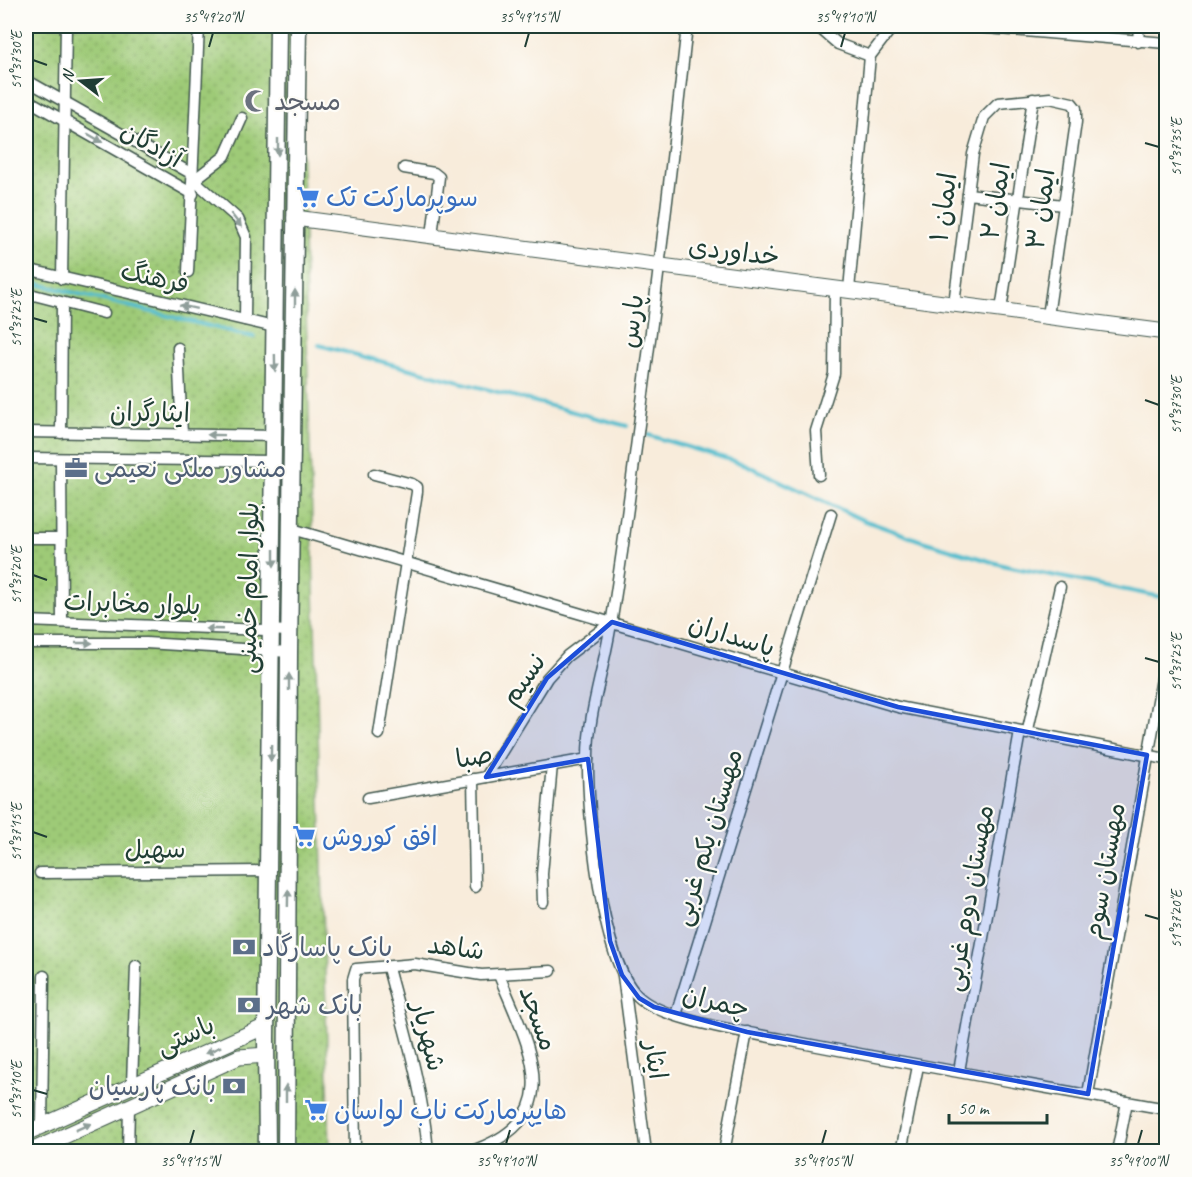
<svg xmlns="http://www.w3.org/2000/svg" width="1192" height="1177" font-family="Caveat,'Playpen Sans Arabic',sans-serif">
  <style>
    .park { fill: url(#park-dots); stroke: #5e8456; stroke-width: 1.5 }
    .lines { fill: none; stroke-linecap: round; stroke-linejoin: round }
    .stream { stroke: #52bdce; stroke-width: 4 }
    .street-casing { stroke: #40574d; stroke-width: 13 }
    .secondary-casing { stroke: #40574d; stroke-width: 17 }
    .primary-casing { stroke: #40574d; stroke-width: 19 }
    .street { stroke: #fff; stroke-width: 10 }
    .secondary { stroke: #fff; stroke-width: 15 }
    .primary { stroke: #fff; stroke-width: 16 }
    .oneway { fill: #8f9e9a }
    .marked { fill: #1d4ed8; fill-opacity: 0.2; stroke: #1d4ed8; stroke-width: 4.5; stroke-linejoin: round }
    .ticks { fill: none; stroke: #1f3d34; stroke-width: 2 }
    .labels { text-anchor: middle; stroke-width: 4.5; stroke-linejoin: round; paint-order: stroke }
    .worship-label { font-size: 26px; fill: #5b616d; stroke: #fdfcf7; text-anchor: start }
    .street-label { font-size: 26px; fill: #1f3d34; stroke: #fdfcf7 }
    .shop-label { font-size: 26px; fill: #366cbe; stroke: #fdfcf7; text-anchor: start }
    .service-label { font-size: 26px; fill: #4e5e75; stroke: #fdfcf7; text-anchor: start }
    .neatline { fill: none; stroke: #1f3d34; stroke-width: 2 }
    .ticks-label { font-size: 15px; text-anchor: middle; fill: #1f3d34 }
  </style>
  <defs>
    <pattern id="park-dots" width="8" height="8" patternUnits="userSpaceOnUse" patternTransform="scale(1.5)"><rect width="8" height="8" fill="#9eca77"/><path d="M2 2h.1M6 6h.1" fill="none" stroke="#80a562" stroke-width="1.8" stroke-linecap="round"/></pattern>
  </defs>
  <rect width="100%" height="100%" fill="#fdfcf7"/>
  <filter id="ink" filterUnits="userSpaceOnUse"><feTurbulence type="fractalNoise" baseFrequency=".0167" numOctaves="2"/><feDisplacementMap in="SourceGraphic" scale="12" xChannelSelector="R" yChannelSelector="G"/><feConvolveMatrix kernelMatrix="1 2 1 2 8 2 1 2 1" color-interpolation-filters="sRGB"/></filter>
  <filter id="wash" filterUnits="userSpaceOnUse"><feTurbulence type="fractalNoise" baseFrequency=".008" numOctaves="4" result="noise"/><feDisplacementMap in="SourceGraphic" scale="24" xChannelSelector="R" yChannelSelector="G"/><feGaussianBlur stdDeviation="1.35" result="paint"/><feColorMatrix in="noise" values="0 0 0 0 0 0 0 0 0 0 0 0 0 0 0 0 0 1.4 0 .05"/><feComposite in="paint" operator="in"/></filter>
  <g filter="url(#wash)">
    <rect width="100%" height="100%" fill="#f8ecdb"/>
    <polygon class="park" points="26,26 298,26 330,1151 26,1151"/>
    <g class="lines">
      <g class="stream">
        <polyline points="26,281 254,337"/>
        <polyline points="319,345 627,426"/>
        <polyline points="648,435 744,464 863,520 919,540 1006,566 1166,598"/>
      </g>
    </g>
  </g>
  <g filter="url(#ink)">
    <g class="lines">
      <g class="street-casing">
        <g id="street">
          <path d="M687,26C668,201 646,376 622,552C617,585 613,618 606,650C599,685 588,721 588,756C587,808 600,967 641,999C668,1021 746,1032 781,1039C909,1064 1038,1086 1166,1109"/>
          <polyline points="817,26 838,44 870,56"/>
          <polyline points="963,26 1166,43"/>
          <polyline points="1138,42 1139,26"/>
          <polyline points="26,80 194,175"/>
          <polyline points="26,99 193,194"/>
          <polyline points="242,118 225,156 194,180 238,219 246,237 245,320"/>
          <polyline points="404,168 434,173 439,177 432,236"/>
          <polyline points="968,194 1063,205"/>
          <polyline points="26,269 274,327"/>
          <polyline points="188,272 199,26"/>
          <polyline points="62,279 66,26"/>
          <polyline points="849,290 870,56 893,26"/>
          <polyline points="26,293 104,313"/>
          <polyline points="954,304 973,154 984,117 998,103 1050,98 1072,103 1076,108 1076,122 1048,316"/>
          <polyline points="1001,310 1033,99"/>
          <polyline points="178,348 182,435"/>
          <polyline points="26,432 275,436"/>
          <polyline points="61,433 62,303"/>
          <polyline points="26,458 274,461"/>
          <polyline points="61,459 62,622"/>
          <polyline points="374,474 412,484 417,487 417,492 379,734"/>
          <polyline points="819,475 816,431 834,374 835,288"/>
          <polyline points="292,529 898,707 1166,759"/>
          <polyline points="26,538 61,538"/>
          <polyline points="26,621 290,631"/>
          <polyline points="26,643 146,643 289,652"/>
          <polyline points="1027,734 1060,587"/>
          <polyline points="486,777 547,678 567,656 612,622"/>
          <polyline points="473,779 475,887"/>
          <polyline points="368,798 588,759"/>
          <polyline points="40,873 270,871"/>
          <polyline points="543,902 542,874 552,765"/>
          <path d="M388,968C404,1028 423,1089 428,1152"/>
          <polyline points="623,976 646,1152"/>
          <polyline points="676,1015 831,514"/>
          <polyline points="959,1071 1020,732"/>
          <polyline points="132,1085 136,966"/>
          <polyline points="1088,1094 1166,656"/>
          <polyline points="42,1125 44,976"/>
          <polyline points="128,1152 129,1107"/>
          <polyline points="355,1152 353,979 356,969 415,964 481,975 551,971"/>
          <path d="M469,1152C572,1118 528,1046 499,975"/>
          <polyline points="724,1152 747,1032"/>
          <polyline points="901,1152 918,1066"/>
          <polyline points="1117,1152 1127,1102"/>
        </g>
      </g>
      <g class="secondary-casing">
        <g id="secondary">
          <polyline points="295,218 1166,332"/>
          <polyline points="26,1133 266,1026"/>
          <polyline points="29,1152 239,1057 266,1055"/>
        </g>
      </g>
      <g class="primary-casing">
        <g id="primary">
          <polyline points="267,1152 266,1038 278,26"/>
          <polyline points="286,1152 289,652 298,26"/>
        </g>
      </g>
      <use href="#street" class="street"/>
      <use href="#secondary" class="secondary"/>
      <use href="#primary" class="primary"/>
    </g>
    <defs><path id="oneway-solid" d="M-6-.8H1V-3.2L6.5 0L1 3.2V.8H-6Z" transform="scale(1.5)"/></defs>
    <g class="oneway">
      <use href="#oneway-solid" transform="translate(95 138) rotate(30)"/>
      <use href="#oneway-solid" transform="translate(278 147) rotate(90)"/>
      <use href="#oneway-solid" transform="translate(236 220) rotate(52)"/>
      <use href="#oneway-solid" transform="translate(295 298) rotate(-90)"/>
      <use href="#oneway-solid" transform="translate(188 307) rotate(-168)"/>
      <use href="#oneway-solid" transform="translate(275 363) rotate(89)"/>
      <use href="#oneway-solid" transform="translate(216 435) rotate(-179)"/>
      <use href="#oneway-solid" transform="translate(274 558) rotate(90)"/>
      <use href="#oneway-solid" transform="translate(214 629) rotate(-178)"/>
      <use href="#oneway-solid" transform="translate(84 643)"/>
      <use href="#oneway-solid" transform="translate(289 682) rotate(-90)"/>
      <use href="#oneway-solid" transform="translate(271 753) rotate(91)"/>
      <use href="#oneway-solid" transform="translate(288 898) rotate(-89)"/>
      <use href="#oneway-solid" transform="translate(213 1050) rotate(156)"/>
      <use href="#oneway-solid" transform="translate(286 1093) rotate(-90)"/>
      <use href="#oneway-solid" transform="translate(83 1127) rotate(-24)"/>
    </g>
  </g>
  <path class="marked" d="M612,622L898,707L1147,755L1088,1094L747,1032L654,1007L639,998L622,975L610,941L588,759L486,777L547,678Z"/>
  <path class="ticks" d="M209,47L213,33M525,47L529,33M841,47L845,33M33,60L47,65M1145,143L1159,147M33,318L47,322M1145,400L1159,405M33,575L47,580M1145,658L1159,662M33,832L47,837M1145,915L1159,919M33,1090L47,1094M190,1144L194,1130M506,1144L510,1130M822,1144L826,1130M1138,1144L1142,1130"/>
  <defs>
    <g id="mosque-bare" transform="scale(1.8)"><path d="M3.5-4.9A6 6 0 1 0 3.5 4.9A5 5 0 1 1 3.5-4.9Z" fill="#6b7280" stroke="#fdfcf7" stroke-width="2.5" paint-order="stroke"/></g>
    <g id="supermarket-bare" transform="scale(1.8)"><path d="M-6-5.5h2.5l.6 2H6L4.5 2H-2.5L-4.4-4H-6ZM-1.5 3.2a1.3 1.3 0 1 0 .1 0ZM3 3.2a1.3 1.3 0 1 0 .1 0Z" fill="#3f7fe0" stroke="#fdfcf7" stroke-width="2.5" paint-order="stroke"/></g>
    <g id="office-bare" transform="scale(1.8)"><path d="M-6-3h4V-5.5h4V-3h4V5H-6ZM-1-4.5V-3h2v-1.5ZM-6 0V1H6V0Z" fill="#5c6f8a" stroke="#fdfcf7" stroke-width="2.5" paint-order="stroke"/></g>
    <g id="bank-bare" transform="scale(1.8)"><path d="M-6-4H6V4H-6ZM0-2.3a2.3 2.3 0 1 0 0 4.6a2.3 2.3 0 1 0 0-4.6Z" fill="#5c6f8a" stroke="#fdfcf7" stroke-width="2.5" paint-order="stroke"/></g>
  </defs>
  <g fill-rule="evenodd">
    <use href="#mosque-bare" x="256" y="101"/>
    <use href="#supermarket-bare" x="308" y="197"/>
    <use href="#office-bare" x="76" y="468"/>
    <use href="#supermarket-bare" x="304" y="836"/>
    <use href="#bank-bare" x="244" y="947"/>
    <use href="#bank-bare" x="249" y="1005"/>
    <use href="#bank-bare" x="234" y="1086"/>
    <use href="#supermarket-bare" x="316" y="1110"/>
  </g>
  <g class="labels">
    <g class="worship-label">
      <text x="274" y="110">مسجد</text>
    </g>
    <g class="street-label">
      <text transform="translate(152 144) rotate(30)" y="9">آزادگان</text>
      <text transform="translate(995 201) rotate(-81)" y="9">ایمان ۲</text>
      <text transform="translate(943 207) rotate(-82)" y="9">ایمان ۱</text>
      <text transform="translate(1040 209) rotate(-82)" y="9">ایمان ۳</text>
      <text transform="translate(734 251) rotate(7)" y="9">خداوردی</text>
      <text transform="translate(155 277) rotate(12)" y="9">فرهنگ</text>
      <text transform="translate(631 321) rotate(-82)" y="9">پارس</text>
      <text transform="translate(150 412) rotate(1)" y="9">ایثارگران</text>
      <text transform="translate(248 588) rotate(-89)" y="9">بلوار امام خمینی</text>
      <text transform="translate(132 603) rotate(2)" y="9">بلوار مخابرات</text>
      <text transform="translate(732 635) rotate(17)" y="9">پاسداران</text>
      <text transform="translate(523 679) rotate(-55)" y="9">نسیم</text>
      <text transform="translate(474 756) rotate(-10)" y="9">صبا</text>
      <text transform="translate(707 837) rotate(-73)" y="9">مهستان یکم غربی</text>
      <text transform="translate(155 849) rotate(-1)" y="9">سهیل</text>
      <text transform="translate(1104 871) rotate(-80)" y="9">مهستان سوم</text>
      <text transform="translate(968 898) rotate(-80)" y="9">مهستان دوم غربی</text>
      <text transform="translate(456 947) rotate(7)" y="9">شاهد</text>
      <text transform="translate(716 1001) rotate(14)" y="9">چمران</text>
      <text transform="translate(539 1018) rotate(70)" y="9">مسجد</text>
      <text transform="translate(185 1035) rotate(-24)" y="9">باستی</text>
      <text transform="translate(429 1036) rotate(76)" y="9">شهریار</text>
      <text transform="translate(656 1060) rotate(82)" y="9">ایثار</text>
    </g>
    <g class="shop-label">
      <text x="326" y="206">سوپرمارکت تک</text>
      <text x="322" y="845">افق کوروش</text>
      <text x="334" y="1119">هایپرمارکت ناب لواسان</text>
    </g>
    <g class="service-label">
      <text x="94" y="477">مشاور ملکی نعیمی</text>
      <text x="262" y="956">بانک پاسارگاد</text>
      <text x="267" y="1014">بانک شهر</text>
      <text x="216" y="1095" text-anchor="end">بانک پارسیان</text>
    </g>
  </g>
  <rect width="1192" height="1177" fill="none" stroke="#fdfcf7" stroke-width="66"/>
  <g transform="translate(81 81) rotate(287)" stroke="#fdfcf7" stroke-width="4.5" paint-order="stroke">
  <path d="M0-4.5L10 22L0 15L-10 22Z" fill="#1f3d34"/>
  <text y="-9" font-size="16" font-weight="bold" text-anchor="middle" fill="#1f3d34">N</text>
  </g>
  <path d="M949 1114v9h98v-9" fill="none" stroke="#1f3d34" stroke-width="3"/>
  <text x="958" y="1114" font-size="18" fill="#1f3d34" stroke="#fdfcf7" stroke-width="4.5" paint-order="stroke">50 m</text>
  <rect x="33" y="33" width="1126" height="1111" class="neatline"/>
  <g class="ticks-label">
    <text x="213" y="22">35°49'20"N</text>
    <text x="529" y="22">35°49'15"N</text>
    <text x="845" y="22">35°49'10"N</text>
    <text transform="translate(16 60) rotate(-90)" y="5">51°37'30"E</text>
    <text transform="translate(1176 147) rotate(-90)" y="5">51°37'35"E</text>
    <text transform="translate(16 318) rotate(-90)" y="5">51°37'25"E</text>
    <text transform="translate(1176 405) rotate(-90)" y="5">51°37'30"E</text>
    <text transform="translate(16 575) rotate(-90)" y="5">51°37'20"E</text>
    <text transform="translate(1176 662) rotate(-90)" y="5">51°37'25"E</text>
    <text transform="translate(16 832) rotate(-90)" y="5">51°37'15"E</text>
    <text transform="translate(1176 919) rotate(-90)" y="5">51°37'20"E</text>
    <text transform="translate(16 1090) rotate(-90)" y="5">51°37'10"E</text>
    <text x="190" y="1166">35°49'15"N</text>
    <text x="506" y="1166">35°49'10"N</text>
    <text x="822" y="1166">35°49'05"N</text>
    <text x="1138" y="1166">35°49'00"N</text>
  </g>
</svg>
